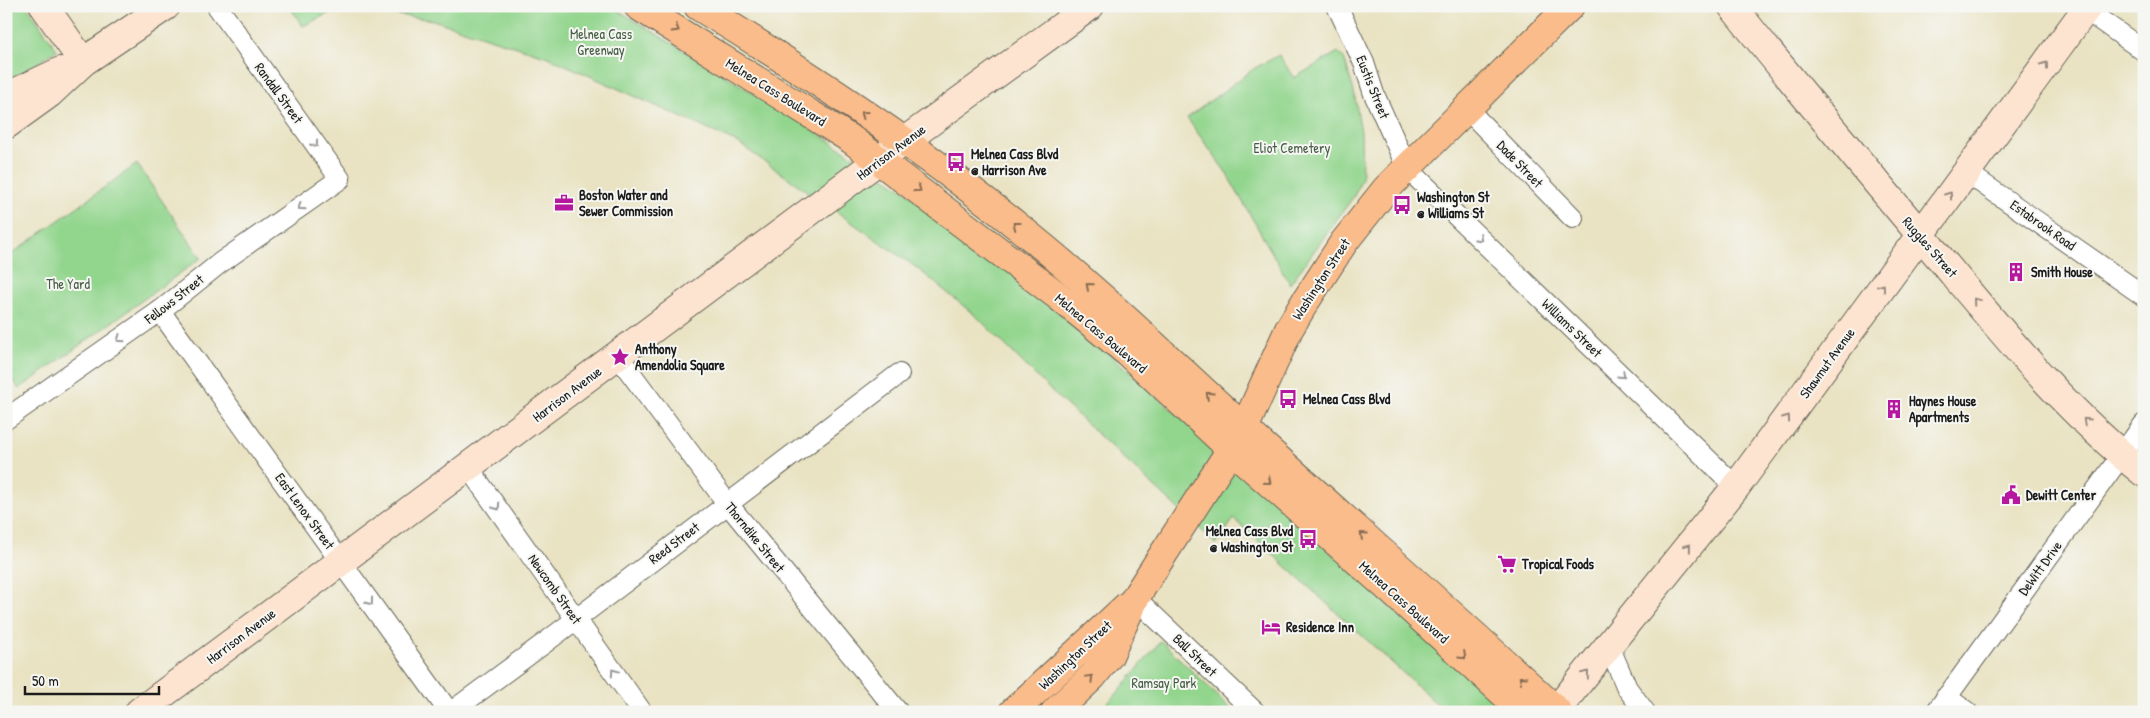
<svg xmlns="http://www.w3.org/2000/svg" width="2150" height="718" font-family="'Patrick Hand',sans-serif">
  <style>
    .green { fill: #92d58d; stroke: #577854 }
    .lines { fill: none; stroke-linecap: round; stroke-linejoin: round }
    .minor-casing { stroke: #646256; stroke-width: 22 }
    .secondary-casing { stroke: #646256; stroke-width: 30 }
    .primary-casing { stroke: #646256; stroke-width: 30 }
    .minor { stroke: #fff; stroke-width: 20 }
    .secondary { stroke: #fde4d0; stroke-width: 28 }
    .primary { stroke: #f9bc8a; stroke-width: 28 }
    .oneway { stroke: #8a6c53 }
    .oneway2 { stroke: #988a7f }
    .oneway3 { stroke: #999 }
    .labels { text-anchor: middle; stroke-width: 4; stroke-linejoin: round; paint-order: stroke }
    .park-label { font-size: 14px; fill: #455d44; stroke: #f6f6f2 }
    .street-label { font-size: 14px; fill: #1c1c1c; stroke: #f6f6f2 }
    .poi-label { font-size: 14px; font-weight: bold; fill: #1c1c1c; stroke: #f6f6f2; text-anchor: start }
  </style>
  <rect width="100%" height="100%" fill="#f6f6f2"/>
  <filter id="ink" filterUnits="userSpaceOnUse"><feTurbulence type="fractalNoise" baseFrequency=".02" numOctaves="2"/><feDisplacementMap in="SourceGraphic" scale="10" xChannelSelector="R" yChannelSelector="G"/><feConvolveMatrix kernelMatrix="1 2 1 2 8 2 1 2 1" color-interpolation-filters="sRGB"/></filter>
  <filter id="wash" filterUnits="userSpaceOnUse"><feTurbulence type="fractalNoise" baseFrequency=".0096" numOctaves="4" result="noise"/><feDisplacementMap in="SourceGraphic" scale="20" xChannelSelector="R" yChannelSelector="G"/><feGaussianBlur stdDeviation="1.12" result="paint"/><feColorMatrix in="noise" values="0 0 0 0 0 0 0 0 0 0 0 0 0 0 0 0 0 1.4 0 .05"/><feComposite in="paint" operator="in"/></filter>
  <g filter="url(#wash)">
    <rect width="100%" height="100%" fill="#e9e3c3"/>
    <g class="green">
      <polygon points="6,6 27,6 57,50 6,84"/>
      <polygon points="289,6 611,6 809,127 905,191 1077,325 1509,712 1446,712 1234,519 1216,544 1046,386 977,317 917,268 738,143 548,57 433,20 341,7 303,26"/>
      <polygon points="1338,52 1344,58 1354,92 1361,132 1362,178 1354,196 1290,284 1225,171 1187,118 1255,68 1279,55 1294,78"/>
      <polygon points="137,164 201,258 19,389 6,370 6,244 13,253"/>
      <polygon points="1161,641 1234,712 1098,712 1114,697"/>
    </g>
  </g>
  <g filter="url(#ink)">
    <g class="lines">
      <g class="minor-casing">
        <g id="minor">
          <polyline points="1337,6 1364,63 1374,94 1407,168 1736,487"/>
          <polyline points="2086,10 2144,51"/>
          <polyline points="1467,109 1573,218"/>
          <polyline points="1966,172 2144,296"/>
          <polyline points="160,311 449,712"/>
          <polyline points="618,356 727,503 898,712"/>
          <polyline points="6,419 160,311 220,263 340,179 217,6"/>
          <polyline points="468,467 642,712"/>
          <polyline points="1135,598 1255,712"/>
          <polyline points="1609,646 1627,688 1645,712"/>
          <polyline points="1946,697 1967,712"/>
          <polyline points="451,712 546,642 899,374"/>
          <polyline points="1936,712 2144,424"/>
        </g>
      </g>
      <g class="secondary-casing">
        <g id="secondary">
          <polyline points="44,6 83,62"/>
          <path d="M1732,6C1798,89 1866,170 1934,251C2000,329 2063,409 2144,473"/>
          <polyline points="6,97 61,71"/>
          <polyline points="6,125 49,94 83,62 166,6"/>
          <polyline points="139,712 903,142 1090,6"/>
          <polyline points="1555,712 1736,487 2088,6"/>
        </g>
      </g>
      <g class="primary-casing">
        <g id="primary">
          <polyline points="638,6 852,140 1058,296 1128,353 1231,449 1387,587 1524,712"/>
          <path d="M698,6C808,73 916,145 1016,225C1097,289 1170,361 1246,430C1350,524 1455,616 1558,712"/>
          <polyline points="1013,712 1127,606"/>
          <polyline points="1055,712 1093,676 1109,656 1135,598 1244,429 1289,329 1305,302 1344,242 1386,189 1407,168 1570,6"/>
        </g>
      </g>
      <use href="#minor" class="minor"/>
      <use href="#secondary" class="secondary"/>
      <use href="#primary" class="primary"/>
    </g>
    <defs><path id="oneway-chevron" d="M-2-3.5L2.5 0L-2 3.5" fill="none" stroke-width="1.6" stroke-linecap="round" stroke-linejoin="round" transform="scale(1.25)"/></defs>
    <g class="oneway">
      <use href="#oneway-chevron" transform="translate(676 29) rotate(31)"/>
      <use href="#oneway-chevron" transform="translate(864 114) rotate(-144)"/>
      <use href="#oneway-chevron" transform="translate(918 189) rotate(36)"/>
      <use href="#oneway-chevron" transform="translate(1016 225) rotate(-142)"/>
      <use href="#oneway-chevron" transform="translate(1089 286) rotate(-139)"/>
      <use href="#oneway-chevron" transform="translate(1209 395) rotate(-137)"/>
      <use href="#oneway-chevron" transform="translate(1268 481) rotate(41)"/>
      <use href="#oneway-chevron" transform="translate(1363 535) rotate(-138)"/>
      <use href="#oneway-chevron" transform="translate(1463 656) rotate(43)"/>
      <use href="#oneway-chevron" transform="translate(1090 678) rotate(-46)"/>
      <use href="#oneway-chevron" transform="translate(1522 679) rotate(-138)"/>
    </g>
    <g class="oneway2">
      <use href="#oneway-chevron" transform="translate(2045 65) rotate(-54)"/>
      <use href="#oneway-chevron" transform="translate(1949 195) rotate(-54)"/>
      <use href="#oneway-chevron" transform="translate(1882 287) rotate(-54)"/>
      <use href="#oneway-chevron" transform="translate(1976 301) rotate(-130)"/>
      <use href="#oneway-chevron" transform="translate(1787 418) rotate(-54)"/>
      <use href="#oneway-chevron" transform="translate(2086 421) rotate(-136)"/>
      <use href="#oneway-chevron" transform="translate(1688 547) rotate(-51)"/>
      <use href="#oneway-chevron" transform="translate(1586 674) rotate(-51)"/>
    </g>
    <g class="oneway3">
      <use href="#oneway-chevron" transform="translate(315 144) rotate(54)"/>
      <use href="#oneway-chevron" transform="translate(301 207) rotate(145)"/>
      <use href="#oneway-chevron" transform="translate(1479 238) rotate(44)"/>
      <use href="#oneway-chevron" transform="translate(120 339) rotate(145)"/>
      <use href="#oneway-chevron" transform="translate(1622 375) rotate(44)"/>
      <use href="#oneway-chevron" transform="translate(497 507) rotate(55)"/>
      <use href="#oneway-chevron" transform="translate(370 602) rotate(54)"/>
      <use href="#oneway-chevron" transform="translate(614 672) rotate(-125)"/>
    </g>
  </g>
  <defs>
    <g id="bus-bare" transform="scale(1.5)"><path d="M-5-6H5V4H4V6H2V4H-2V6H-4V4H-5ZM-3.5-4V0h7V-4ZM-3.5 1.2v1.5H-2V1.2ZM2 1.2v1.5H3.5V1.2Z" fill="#b5179e" stroke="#f6f6f2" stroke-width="2.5" paint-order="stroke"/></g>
    <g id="office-bare" transform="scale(1.5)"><path d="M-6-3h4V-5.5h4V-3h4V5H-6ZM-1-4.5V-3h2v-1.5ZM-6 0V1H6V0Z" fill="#b5179e" stroke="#f6f6f2" stroke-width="2.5" paint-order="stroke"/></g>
    <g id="building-bare" transform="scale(1.5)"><path d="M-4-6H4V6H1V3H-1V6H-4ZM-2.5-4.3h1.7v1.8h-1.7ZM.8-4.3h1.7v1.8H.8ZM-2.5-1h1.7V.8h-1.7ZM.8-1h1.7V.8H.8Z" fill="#b5179e" stroke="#f6f6f2" stroke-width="2.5" paint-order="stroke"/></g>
    <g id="sight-bare" transform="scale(1.5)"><path d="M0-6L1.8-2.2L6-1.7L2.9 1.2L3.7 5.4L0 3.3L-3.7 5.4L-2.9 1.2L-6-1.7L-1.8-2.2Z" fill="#b5179e" stroke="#f6f6f2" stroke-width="2.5" paint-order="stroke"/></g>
    <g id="civic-bare" transform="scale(1.5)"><path d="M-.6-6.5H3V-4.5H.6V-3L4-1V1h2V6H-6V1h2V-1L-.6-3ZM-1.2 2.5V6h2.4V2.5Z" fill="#b5179e" stroke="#f6f6f2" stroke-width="2.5" paint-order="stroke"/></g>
    <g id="supermarket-bare" transform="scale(1.5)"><path d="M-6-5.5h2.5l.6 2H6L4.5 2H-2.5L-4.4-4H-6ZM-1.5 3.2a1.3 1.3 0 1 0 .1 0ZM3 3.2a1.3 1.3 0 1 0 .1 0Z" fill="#b5179e" stroke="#f6f6f2" stroke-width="2.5" paint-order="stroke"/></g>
    <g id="hotel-bare" transform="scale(1.5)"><path d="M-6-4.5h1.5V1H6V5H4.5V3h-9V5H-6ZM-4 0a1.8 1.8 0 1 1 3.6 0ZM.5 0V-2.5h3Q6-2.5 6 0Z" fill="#b5179e" stroke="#f6f6f2" stroke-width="2.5" paint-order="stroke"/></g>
  </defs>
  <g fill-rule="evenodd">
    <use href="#bus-bare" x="956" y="162"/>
    <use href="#office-bare" x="564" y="203"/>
    <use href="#bus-bare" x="1402" y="205"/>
    <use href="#building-bare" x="2016" y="272"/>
    <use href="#sight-bare" x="620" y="357"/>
    <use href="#bus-bare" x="1288" y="399"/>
    <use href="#building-bare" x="1894" y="409"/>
    <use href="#civic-bare" x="2011" y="495"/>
    <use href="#bus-bare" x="1308" y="539"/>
    <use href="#supermarket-bare" x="1507" y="564"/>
    <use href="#hotel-bare" x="1271" y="627"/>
  </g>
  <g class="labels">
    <g class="park-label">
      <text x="601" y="39">Melnea Cass<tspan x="601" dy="16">Greenway</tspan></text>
      <text x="1292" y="153">Eliot Cemetery</text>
      <text x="68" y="289">The Yard</text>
      <text x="1164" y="688">Ramsay Park</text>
    </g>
    <g class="street-label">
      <text transform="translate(1373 87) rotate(68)" y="5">Eustis Street</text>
      <text transform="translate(776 92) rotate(32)" y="5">Melnea Cass Boulevard</text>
      <text transform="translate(279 93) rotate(54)" y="5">Randall Street</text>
      <text transform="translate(891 152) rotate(-37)" y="5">Harrison Avenue</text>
      <text transform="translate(1520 164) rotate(46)" y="5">Dade Street</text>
      <text transform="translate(2043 225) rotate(35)" y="5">Estabrook Road</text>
      <text transform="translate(1930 247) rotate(49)" y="5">Ruggles Street</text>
      <text transform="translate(1321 279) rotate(-57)" y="5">Washington Street</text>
      <text transform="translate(174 299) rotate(-38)" y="5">Fellows Street</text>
      <text transform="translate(1572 328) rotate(44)" y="5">Williams Street</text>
      <text transform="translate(1101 333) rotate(40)" y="5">Melnea Cass Boulevard</text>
      <text transform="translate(1827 363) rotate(-54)" y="5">Shawmut Avenue</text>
      <text transform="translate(567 394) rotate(-37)" y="5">Harrison Avenue</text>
      <text transform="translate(305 511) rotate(54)" y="5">East Lenox Street</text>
      <text transform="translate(755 537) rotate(51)" y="5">Thorndike Street</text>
      <text transform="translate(674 543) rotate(-37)" y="5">Reed Street</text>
      <text transform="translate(2040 568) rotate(-54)" y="5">DeWitt Drive</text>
      <text transform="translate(555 589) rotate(55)" y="5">Newcomb Street</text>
      <text transform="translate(1404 602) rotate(42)" y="5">Melnea Cass Boulevard</text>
      <text transform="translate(241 636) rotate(-37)" y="5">Harrison Avenue</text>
      <text transform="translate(1075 655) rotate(-43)" y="5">Washington Street</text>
      <text transform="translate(1195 655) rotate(44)" y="5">Ball Street</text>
    </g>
    <g class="poi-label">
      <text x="971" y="159">Melnea Cass Blvd<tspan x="971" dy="16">@ Harrison Ave</tspan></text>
      <text x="579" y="200">Boston Water and<tspan x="579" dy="16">Sewer Commission</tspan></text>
      <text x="1417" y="202">Washington St<tspan x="1417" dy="16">@ Williams St</tspan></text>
      <text x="2031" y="277">Smith House</text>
      <text x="635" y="354">Anthony<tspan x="635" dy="16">Amendolia Square</tspan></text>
      <text x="1303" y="404">Melnea Cass Blvd</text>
      <text x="1909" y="406">Haynes House<tspan x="1909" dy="16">Apartments</tspan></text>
      <text x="2026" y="500">Dewitt Center</text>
      <text x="1293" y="536" text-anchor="end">Melnea Cass Blvd<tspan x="1293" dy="16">@ Washington St</tspan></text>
      <text x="1522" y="569">Tropical Foods</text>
      <text x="1286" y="632">Residence Inn</text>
    </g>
  </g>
  <rect width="2150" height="718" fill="none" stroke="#f6f6f2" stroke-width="25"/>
  <path d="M25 686v8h134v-8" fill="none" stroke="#1c1c1c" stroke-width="2.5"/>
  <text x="32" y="686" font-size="15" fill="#1c1c1c" stroke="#f6f6f2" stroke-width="4" paint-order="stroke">50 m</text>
</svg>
